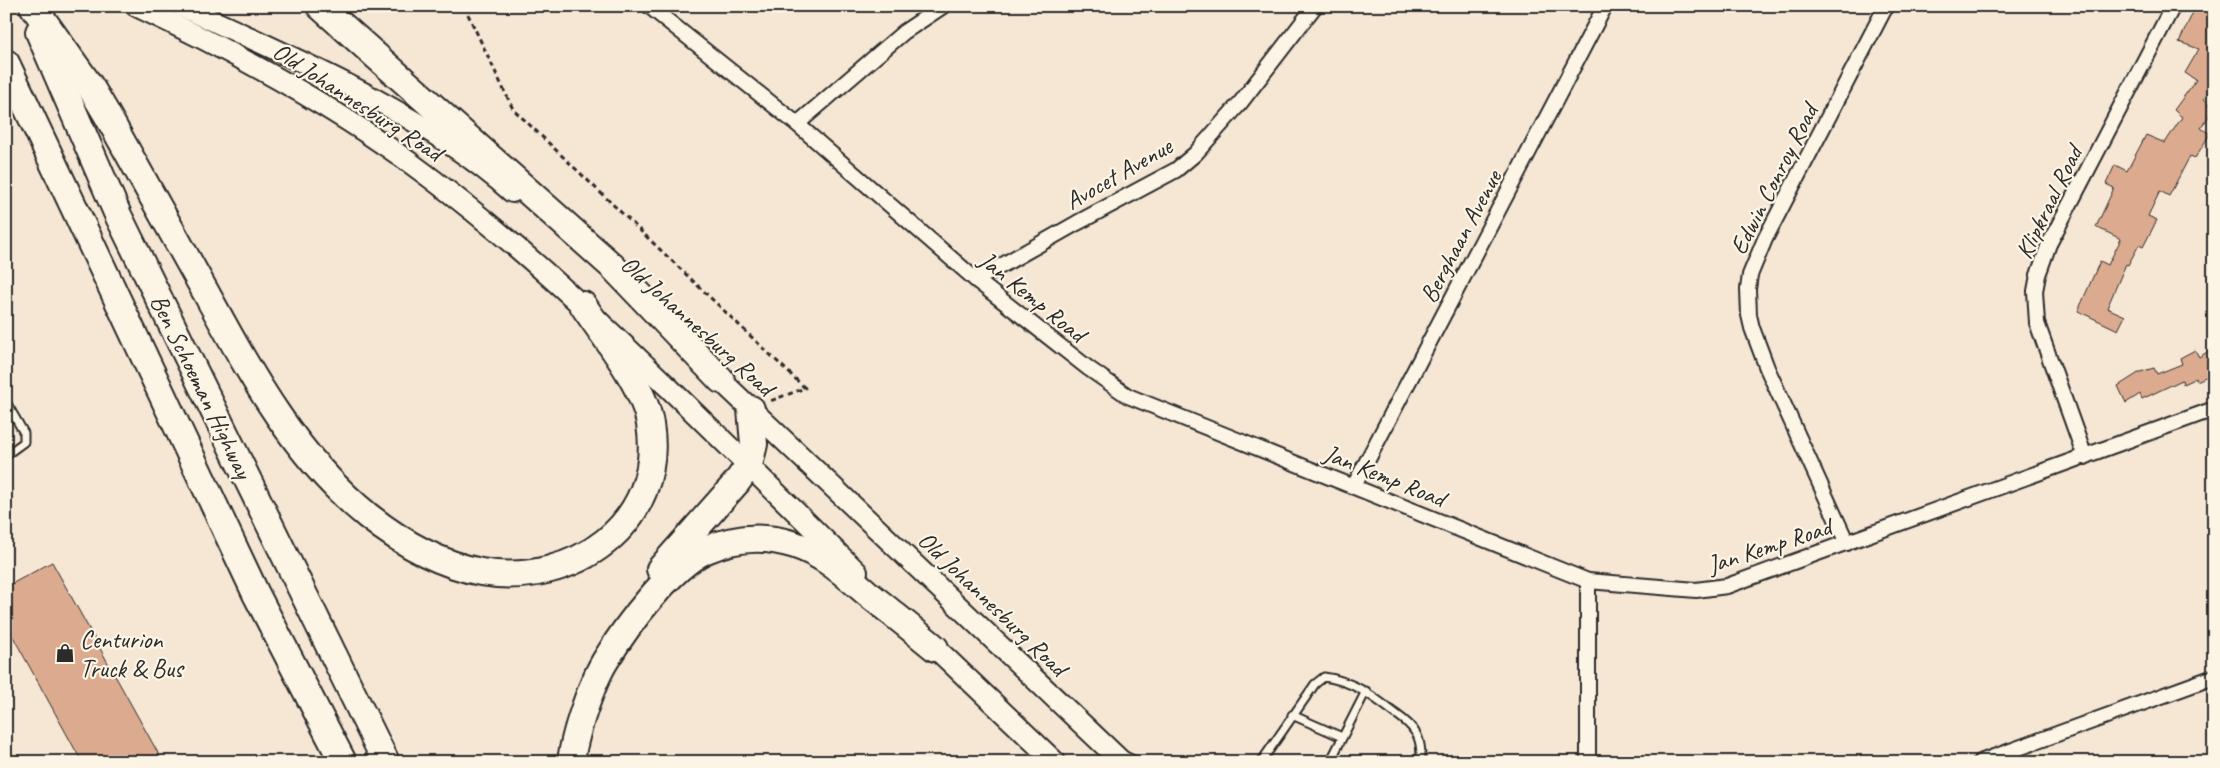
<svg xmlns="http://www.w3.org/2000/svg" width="2220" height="768" font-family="Caveat,sans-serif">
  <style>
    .building { fill: #dcab8f; stroke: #2b2b2b }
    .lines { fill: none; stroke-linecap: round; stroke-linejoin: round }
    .service-casing { stroke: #2b2b2b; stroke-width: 11 }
    .minor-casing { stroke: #2b2b2b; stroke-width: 18 }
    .secondary-casing { stroke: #2b2b2b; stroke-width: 24 }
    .motorway-casing { stroke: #2b2b2b; stroke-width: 30 }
    .path { stroke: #2b2b2b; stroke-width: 3; stroke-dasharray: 5 4; stroke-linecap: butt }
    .service { stroke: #fcf5e5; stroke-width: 7 }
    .minor { stroke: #fcf5e5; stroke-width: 14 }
    .secondary { stroke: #fcf5e5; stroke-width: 20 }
    .motorway { stroke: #fcf5e5; stroke-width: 26 }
    .labels { text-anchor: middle; stroke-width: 4.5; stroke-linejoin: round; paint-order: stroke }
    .street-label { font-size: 25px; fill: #2b2b2b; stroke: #fcf5e5 }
    .poi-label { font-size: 25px; fill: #2b2b2b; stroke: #fcf5e5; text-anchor: start }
  </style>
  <rect width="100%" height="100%" fill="#f6e6d4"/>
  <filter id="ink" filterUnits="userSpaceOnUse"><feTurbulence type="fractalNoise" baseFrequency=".02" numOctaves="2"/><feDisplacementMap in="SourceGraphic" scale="10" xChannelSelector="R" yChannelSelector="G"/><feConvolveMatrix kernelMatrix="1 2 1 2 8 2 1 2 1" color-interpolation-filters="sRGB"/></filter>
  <g filter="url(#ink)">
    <g class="building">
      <polygon points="2196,6 2214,6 2214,84 2204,99 2214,108 2201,128 2210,134 2195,158 2190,156 2169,196 2160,191 2148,216 2157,220 2143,247 2139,245 2128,265 2126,264 2107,308 2125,316 2118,330 2078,311 2100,261 2108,265 2121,239 2096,227 2114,188 2106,184 2115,165 2127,171 2146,135 2165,143 2182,117 2174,110 2196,80 2185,73 2199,49 2179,42"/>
      <polygon points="2214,348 2214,373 2197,381 2196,378 2183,384 2182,380 2142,399 2140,394 2126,403 2118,386 2140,372 2154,368 2157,374 2182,364 2180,358 2195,350 2199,357"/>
      <polygon points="52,562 163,762 82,762 6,624 6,587"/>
    </g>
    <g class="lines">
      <g class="service-casing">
        <g id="service">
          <polyline points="6,402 24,433 24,442 6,455"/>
          <polyline points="1292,715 1342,737"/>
          <polyline points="1125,756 1138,762"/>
          <path d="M1261,762L1315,684L1324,677C1352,681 1370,694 1392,711C1400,717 1410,723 1415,732C1421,740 1421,752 1421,762"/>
          <polyline points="1330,762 1366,691"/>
        </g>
      </g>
      <g class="minor-casing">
        <g id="minor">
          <polyline points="649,6 797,124 976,280 1088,368 1128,396 1588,581 1696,590 1727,586 2214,409"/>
          <polyline points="797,124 904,32 943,6"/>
          <polyline points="976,280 1077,223 1176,170 1195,154 1241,102 1315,6"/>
          <polyline points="2085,457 2037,323 2035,291 2038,275 2049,244 2173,6"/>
          <polyline points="1354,486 1605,6"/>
          <polyline points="1847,543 1767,368 1752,328 1749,315 1748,289 1750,275 1765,239 1886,6"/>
          <polyline points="1588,581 1588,762"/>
          <polyline points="1980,762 2214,677"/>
        </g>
      </g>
      <g class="secondary-casing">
        <g id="secondary">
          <path d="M136,6C238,54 338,108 428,176C515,241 593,315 671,390C734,451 795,511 857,572"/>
          <path d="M181,6C291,57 421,111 512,192"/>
          <polyline points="710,370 1122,762"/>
          <polyline points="924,637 1055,762"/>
        </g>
      </g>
      <g class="motorway-casing">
        <g id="motorway">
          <path d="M33,6L90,86L106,113C139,172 172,232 205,291C250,373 294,456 368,516C402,543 438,564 481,572C573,588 666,523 650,424C644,385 605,338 583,305"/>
          <polyline points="320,6 613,267 721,380"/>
          <polyline points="39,32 118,215 386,762"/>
          <polyline points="6,63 256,594 343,762"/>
          <polyline points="660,569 737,482 749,465 754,444 751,409"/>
          <path d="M571,762C574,735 592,681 607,658C627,625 671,566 706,550C735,537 765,535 795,545C823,554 845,574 867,593C890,611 913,630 935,648"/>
        </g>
      </g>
      <polyline class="path" points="464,6 513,109 805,388 770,401"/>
      <use href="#service" class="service"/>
      <use href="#minor" class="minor"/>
      <use href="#secondary" class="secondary"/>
      <use href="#motorway" class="motorway"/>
    </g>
  </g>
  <defs>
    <g id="shop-bare" transform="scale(1.5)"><path d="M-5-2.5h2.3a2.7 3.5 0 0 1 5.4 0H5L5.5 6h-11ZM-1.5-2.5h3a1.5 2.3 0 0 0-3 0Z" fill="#2b2b2b" stroke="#fcf5e5" stroke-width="2.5" paint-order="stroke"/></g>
  </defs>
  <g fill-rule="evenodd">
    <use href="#shop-bare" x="65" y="653"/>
  </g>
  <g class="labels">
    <g class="street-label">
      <text transform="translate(358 101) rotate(33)" y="9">Old Johannesburg Road</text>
      <text transform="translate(1118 173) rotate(-30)" y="9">Avocet Avenue</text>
      <text transform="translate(1773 179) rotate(-63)" y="9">Edwin Conroy Road</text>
      <text transform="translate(2048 202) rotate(-64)" y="9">Klipkraal Road</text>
      <text transform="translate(1460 236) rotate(-62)" y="9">Berghaan Avenue</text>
      <text transform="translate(1033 296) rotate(39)" y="9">Jan Kemp Road</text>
      <text transform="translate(698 325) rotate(42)" y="9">Old Johannesburg Road</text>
      <text transform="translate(202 386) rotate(64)" y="9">Ben Schoeman Highway</text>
      <text transform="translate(1385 475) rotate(22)" y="9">Jan Kemp Road</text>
      <text transform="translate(1769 545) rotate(-18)" y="9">Jan Kemp Road</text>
      <text transform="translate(993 603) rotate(44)" y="9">Old Johannesburg Road</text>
    </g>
    <g class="poi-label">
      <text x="80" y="648">Centurion<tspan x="80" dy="29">Truck &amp; Bus</tspan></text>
    </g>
  </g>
  <rect width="2220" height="768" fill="none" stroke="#fcf5e5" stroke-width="25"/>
  <rect x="12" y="12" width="2195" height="743" fill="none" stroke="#2b2b2b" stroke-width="2" filter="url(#ink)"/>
</svg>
